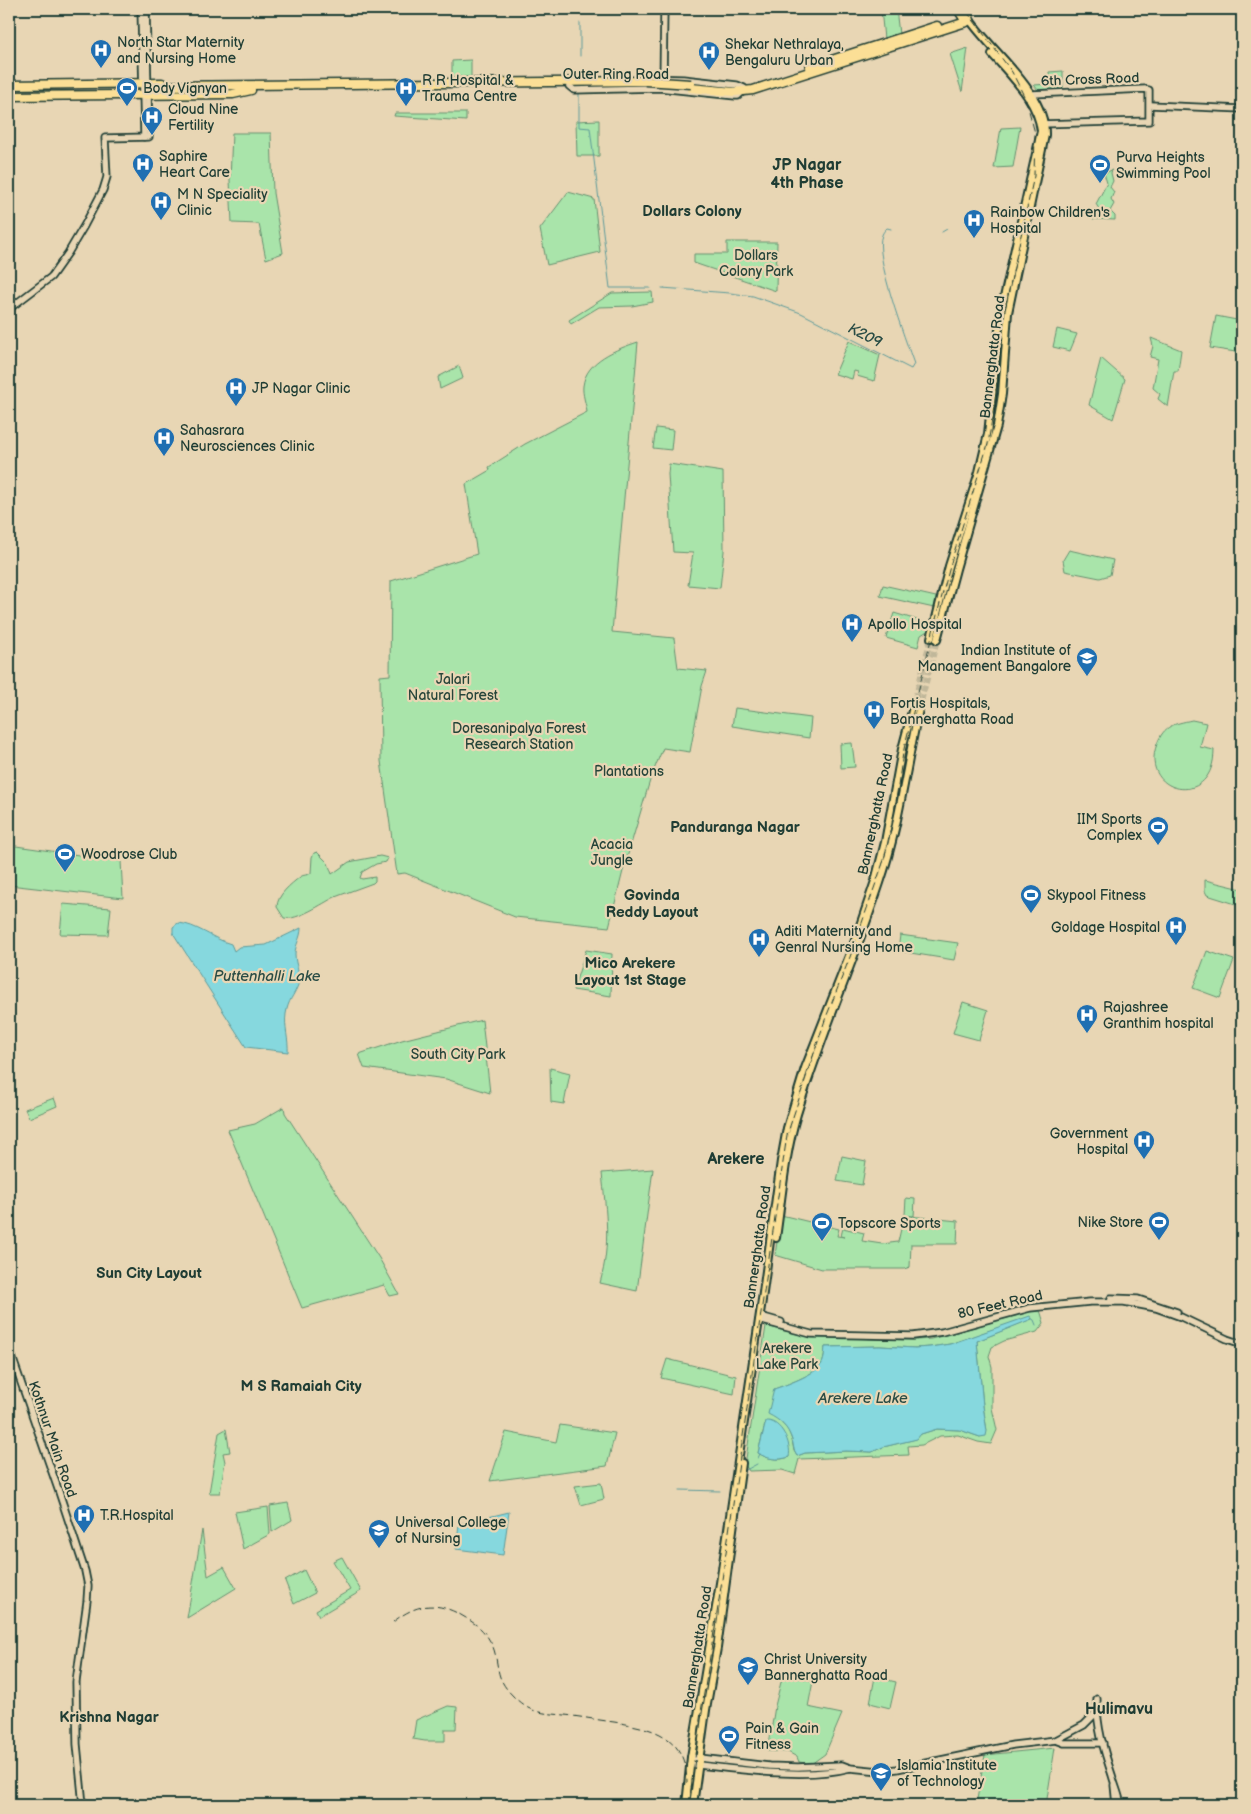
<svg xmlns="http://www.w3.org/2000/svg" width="1251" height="1814" font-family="'Balsamiq Sans',sans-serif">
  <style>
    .green { fill: #a9e4aa; stroke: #64906f; fill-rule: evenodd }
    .water { fill: #86d8de; stroke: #5d9a9a }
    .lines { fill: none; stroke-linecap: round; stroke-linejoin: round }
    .stream { stroke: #5d9a9a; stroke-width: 1 }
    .primary-tunnel { stroke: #c0b79a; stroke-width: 6; stroke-dasharray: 6 3; stroke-linecap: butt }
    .highway-tunnel { stroke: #c0b79a; stroke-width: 8; stroke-dasharray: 8 4; stroke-linecap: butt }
    .secondary-casing { stroke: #1f3d34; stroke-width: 9 }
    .primary-casing { stroke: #1f3d34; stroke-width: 10 }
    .highway-casing { stroke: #1f3d34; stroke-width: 11 }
    .secondary { stroke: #e8d6b4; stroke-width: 5.5 }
    .primary { stroke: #fbdf96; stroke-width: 6 }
    .highway { stroke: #fbdf96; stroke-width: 8 }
    .rail { stroke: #1f3d34; stroke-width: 1; stroke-dasharray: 8 4; stroke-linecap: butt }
    .highway-bridge-casing { stroke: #1f3d34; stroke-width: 11; stroke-linecap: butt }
    .highway-bridge { stroke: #fbdf96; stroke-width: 8 }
    .labels { text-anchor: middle; stroke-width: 4.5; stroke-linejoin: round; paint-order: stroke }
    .poi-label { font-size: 14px; fill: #1f3d34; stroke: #e8d6b4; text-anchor: start }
    .street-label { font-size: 14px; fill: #1f3d34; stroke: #e8d6b4 }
    .park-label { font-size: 14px; fill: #26453a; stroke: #e8d6b4 }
    .neighbourhood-label { font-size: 15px; font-weight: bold; fill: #1f3d34; stroke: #e8d6b4 }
    .water-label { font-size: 15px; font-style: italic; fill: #294c45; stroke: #e8d6b4 }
    .quarter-label { font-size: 16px; font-weight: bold; fill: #1f3d34; stroke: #e8d6b4 }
  </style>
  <rect width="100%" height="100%" fill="#e8d6b4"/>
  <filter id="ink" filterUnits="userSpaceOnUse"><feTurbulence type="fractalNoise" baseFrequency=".02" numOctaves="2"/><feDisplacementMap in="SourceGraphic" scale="10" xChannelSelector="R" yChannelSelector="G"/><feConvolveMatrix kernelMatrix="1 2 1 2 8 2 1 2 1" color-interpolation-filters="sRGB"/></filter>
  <g filter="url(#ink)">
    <g class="green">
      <polygon points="881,9 896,9 899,34 884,39"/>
      <polygon points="968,48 962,92 950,54"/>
      <polygon points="471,60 471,77 452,77 452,61"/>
      <polygon points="1063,71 1063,89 1038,90 1034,85 1049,84 1049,72"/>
      <polygon points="395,113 466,113 466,121 394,116"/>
      <polygon points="599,120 599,156 577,156 576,121"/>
      <polygon points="1020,127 1013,167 994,168 1001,128"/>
      <polygon points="232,133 271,133 273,193 283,253 266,259 259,224 232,223 230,180"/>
      <polygon points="1112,170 1111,173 1113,181 1110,187 1114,192 1111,199 1114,204 1110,211 1115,216 1115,220 1093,219 1099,209 1096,204 1107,183 1104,173"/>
      <polygon points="568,192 594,199 600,252 547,265 540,229"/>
      <polygon points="727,242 777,242 776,291 694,263 694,254 727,254"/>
      <polygon points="652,292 653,302 632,306 599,307 571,324 569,320 612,293"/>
      <polygon points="1216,316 1242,321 1242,353 1210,348"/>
      <polygon points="1057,329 1077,334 1070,351 1053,347"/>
      <polygon points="1151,338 1181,350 1178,371 1174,371 1168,407 1158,399 1160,394 1153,388 1158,359 1150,357 1153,346"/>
      <polygon points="849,341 880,355 874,381 857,376 858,372 854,371 852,379 835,374"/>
      <path d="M638,342L612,632L674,638L678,668L707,671L702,686L690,752L663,748L651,777L623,871L609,927L515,917L405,873L397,874L381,761L380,676L390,675L391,581L477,554L466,484L490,470L489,467L525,444L587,412C586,404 582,394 583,386C586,360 617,349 638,342Z"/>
      <polygon points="1101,358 1125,379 1113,419 1089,405"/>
      <polygon points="459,366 463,378 440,389 438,377"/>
      <polygon points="656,428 673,430 671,450 653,448"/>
      <polygon points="669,464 723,472 724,551 720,588 688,585 693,553 673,552 668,474"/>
      <polygon points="1069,550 1113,560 1110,575 1100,578 1065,571 1063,560"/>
      <polygon points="883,585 936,597 934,608 880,596"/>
      <polygon points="894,613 930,624 929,630 921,635 918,647 886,638"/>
      <polygon points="735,708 811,718 809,738 732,726"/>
      <path d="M1192,720L1206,723L1200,747L1214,750C1214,811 1138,793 1157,744C1164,725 1174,724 1192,720Z"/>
      <polygon points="852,743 855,767 841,768 840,744"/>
      <polygon points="9,845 121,861 123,898 9,885"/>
      <path d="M317,852L328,863L332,874L349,862L380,856L388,858L386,862L376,864L362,872L360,878L362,879L375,877V881L373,883C360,888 348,892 335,897C323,903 297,921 284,918L277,907C277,895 291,884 300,877C304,874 307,876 311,873L312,857L314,853Z"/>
      <polygon points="1205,880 1242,889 1242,906 1207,895 1205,891"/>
      <polygon points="63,904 111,908 108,935 60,934"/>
      <polygon points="900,935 958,943 954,960 898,951"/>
      <polygon points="586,950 612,954 611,996 573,990"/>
      <polygon points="1207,951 1234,960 1220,998 1193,988"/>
      <polygon points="963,1002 988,1010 979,1040 953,1033"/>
      <polygon points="482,1020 490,1093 446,1079 364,1068 359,1054 402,1040"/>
      <polygon points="550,1068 570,1073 564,1104 551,1102"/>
      <polygon points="54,1098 57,1106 29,1118 25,1109"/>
      <polygon points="284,1107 285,1113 379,1258 399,1294 390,1296 384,1285 302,1308 228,1130 255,1124"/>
      <polygon points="842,1156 866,1161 862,1185 837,1181"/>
      <path d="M653,1169L637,1291L600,1283C611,1244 606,1213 602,1173Z"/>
      <polygon points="906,1198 915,1199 914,1216 909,1216 958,1221 957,1244 911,1244 910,1267 904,1269 822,1269 775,1255 781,1215 839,1229 837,1236 845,1237 841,1236 843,1228 864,1233 862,1241 882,1244 898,1242 904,1216 905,1215"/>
      <path d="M1040,1310L1044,1323L1037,1332L1004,1341L992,1347L989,1356L992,1367V1408L997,1430L991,1444L978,1442L958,1435L940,1436L922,1445L908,1446L909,1455L799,1459L795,1474L782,1470L749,1471L745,1465L766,1326L809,1337L915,1340L931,1339L1029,1312ZM1030,1317L1031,1319L977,1341L983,1406L987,1431L980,1437L960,1430L937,1429L921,1434L916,1439L883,1447L872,1452L846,1451L805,1453L797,1456L794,1451L792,1440L788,1430L778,1419L774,1389C786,1385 813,1375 820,1366C825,1361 824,1353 825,1347L880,1346L915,1348L930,1347L950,1344ZM765,1424L789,1457C779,1461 767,1459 758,1453Z"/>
      <polygon points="667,1359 736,1376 734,1394 661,1378"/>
      <polygon points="560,1425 615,1433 607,1466 490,1481 506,1432 556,1442"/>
      <polygon points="226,1429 230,1452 223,1453 225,1462 220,1493 209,1493 219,1433"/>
      <polygon points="601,1483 604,1499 581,1505 575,1486"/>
      <polygon points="288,1503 292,1520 272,1532 270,1506"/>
      <polygon points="268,1507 270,1534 243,1549 235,1512"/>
      <polygon points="202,1530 208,1576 224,1567 236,1588 187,1618"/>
      <polygon points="342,1557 361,1591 319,1616 316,1610 350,1590 333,1561"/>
      <polygon points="304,1570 315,1593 294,1604 285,1581"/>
      <polygon points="783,1674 813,1681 808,1707 842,1714 825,1754 811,1764 799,1762 797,1757 788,1752 768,1751 775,1706"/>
      <polygon points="875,1677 896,1682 890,1708 870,1703"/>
      <polygon points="448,1706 457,1707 456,1729 445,1729 445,1741 425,1741 413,1739 416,1720"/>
      <polygon points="1055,1748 1046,1805 976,1805 985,1755"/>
    </g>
    <g class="water">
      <path d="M178,923C196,924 213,939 231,944L234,951L239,947L266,945L301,928C301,938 295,945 295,954C295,965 301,974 298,985C294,996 288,1000 286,1014C284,1027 289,1040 288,1052L246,1047L173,933V927Z"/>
      <path d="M1030,1316L1032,1319L977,1341L983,1406L987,1431L986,1436L980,1437L960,1430L937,1429L921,1434L917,1439L883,1447L872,1452L846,1451L805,1453L797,1456C793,1450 794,1446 792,1440C788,1427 780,1420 768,1414L774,1389C786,1385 813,1375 820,1366C825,1361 824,1353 825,1347L880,1346L915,1348L930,1347L950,1344Z"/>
      <path d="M766,1421C781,1420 792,1444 789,1457C778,1461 767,1459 758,1453Z"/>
      <polygon points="509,1512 503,1555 456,1549 459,1524"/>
    </g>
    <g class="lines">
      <g class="stream">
        <polyline points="580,23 580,56"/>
        <polyline points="579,93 579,127 590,128 610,288 650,288"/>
        <polyline points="942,232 947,229"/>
        <path d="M662,288L730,293L753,296L801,313L911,369L914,364C906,341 873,254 882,235C883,232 885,230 887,228L891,229"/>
        <polyline points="1031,1318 1034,1320 1036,1325"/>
        <polyline points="758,1458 760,1454"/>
        <polyline points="746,1470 757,1464"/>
        <polyline points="680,1490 720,1491"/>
      </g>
      <g class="primary-tunnel">
        <polyline points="913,707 931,638"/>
        <polyline points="919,709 937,640"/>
      </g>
      <polyline class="highway-tunnel" points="142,91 157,91"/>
      <g class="secondary-casing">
        <g id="secondary">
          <polyline points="141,9 144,137"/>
          <polyline points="642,78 683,79 737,85 744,88"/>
          <polyline points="663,81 664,9"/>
          <polyline points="569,86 574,90 659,88 735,96 738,96 742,92"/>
          <polyline points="1029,97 1032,94 1145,89 1149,90 1149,121 1040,124"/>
          <polyline points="1150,105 1242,109"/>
          <polyline points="9,309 51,277 68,253 84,226 103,190 107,177 105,138 149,137 146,9"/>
          <polyline points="1111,1298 1138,1299 1177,1312"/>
          <polyline points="760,1316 781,1322"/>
          <polyline points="759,1320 811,1334 913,1336 942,1332 1030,1308 1090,1302 1124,1302 1156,1308 1181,1317 1227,1339 1242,1344"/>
          <polyline points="9,1348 59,1492 85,1571 88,1586 87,1601 76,1682 77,1744 83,1805"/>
          <path d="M1097,1699C1096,1725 1104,1751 1112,1775C1115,1786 1119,1794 1121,1805"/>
          <polyline points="1056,1740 1064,1743 1103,1743"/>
          <polyline points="691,1757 769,1766 798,1767 842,1765 850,1768 880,1771 897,1769 1013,1745 1056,1740 1084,1725 1097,1712"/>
          <path d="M690,1764C737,1769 805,1780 850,1768"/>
          <polyline points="1114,1785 1116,1805"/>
        </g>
      </g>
      <g class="primary-casing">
        <g id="primary">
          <path d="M931,638L949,566L979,472L988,434L1001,311L1041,131C1038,101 1011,76 992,54"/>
          <path d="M937,640L956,569L997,426L1002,394L1008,313L1045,135C1046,93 994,54 970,20"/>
          <path d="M776,1238C782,1197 785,1154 797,1114C821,1036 854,961 880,883C899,827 906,767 919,709"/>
          <polyline points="686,1805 691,1757 720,1583 762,1300 781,1161 787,1128 805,1068 854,943 875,881 885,842 902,749 913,707"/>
          <polyline points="693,1805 706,1710 717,1648 742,1463"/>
        </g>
      </g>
      <g class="highway-casing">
        <g id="highway">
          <polyline points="958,9 966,22"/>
          <polyline points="810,67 937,26"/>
          <polyline points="9,85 162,83"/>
          <polyline points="157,86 645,81"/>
          <polyline points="691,88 734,92 753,90 966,22 970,20 968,16 968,9"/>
          <polyline points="9,96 233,94 251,90"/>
        </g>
      </g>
      <use href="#secondary" class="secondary"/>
      <use href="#primary" class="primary"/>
      <use href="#highway" class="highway"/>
      <g class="rail">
        <path d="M393,1622C418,1602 439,1601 466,1618C476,1624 484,1630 490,1641C497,1652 496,1665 500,1677C505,1690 517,1701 528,1708C540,1714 553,1714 565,1715C582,1717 598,1720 614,1722C653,1728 686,1735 687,1783"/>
        <polyline points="689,1805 701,1712 718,1607 787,1135 825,1020 850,957 884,860 894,813 903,753 939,607 952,559 988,444 995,400 1004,313 1034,176 1035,133 1026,100 1012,72 965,9"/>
      </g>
      <g class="highway-bridge-casing">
        <polyline id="highway-bridge" points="645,81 691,84"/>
      </g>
      <use href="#highway-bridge" class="highway-bridge"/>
    </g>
  </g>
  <defs>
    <g id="hospital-pin" transform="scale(1.125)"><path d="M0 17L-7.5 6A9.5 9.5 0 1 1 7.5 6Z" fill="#1f6fb2" stroke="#e8d6b4"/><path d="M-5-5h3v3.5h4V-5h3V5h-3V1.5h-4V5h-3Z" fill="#fff"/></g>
    <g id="stadium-pin" transform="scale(1.125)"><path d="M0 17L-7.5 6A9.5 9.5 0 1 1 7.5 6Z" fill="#1f6fb2" stroke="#e8d6b4"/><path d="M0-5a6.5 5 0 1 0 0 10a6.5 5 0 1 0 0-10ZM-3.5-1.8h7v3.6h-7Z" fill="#fff"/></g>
    <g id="university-pin" transform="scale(1.125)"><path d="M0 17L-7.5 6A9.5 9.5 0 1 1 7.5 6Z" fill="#1f6fb2" stroke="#e8d6b4"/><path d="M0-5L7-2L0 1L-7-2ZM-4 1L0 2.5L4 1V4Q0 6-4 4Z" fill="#fff"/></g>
  </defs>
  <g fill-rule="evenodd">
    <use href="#hospital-pin" x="101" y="50"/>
    <use href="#hospital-pin" x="709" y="52"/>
    <use href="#stadium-pin" x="127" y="88"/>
    <use href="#hospital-pin" x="406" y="88"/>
    <use href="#hospital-pin" x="152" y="117"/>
    <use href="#hospital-pin" x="143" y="164"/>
    <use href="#stadium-pin" x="1100" y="165"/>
    <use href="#hospital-pin" x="161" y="202"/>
    <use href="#hospital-pin" x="974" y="220"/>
    <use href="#hospital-pin" x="236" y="388"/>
    <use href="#hospital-pin" x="164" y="438"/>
    <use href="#hospital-pin" x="852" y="624"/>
    <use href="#university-pin" x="1087" y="658"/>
    <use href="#hospital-pin" x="874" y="711"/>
    <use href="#stadium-pin" x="1158" y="827"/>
    <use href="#stadium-pin" x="65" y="854"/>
    <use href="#stadium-pin" x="1031" y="895"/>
    <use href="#hospital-pin" x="1176" y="927"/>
    <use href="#hospital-pin" x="759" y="939"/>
    <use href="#hospital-pin" x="1087" y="1015"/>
    <use href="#hospital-pin" x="1144" y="1141"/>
    <use href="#stadium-pin" x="1159" y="1222"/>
    <use href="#stadium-pin" x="822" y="1223"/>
    <use href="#hospital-pin" x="84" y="1515"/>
    <use href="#university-pin" x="379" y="1530"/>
    <use href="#university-pin" x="748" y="1667"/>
    <use href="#stadium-pin" x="729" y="1736"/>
    <use href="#university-pin" x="881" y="1773"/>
  </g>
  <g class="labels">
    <g class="poi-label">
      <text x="117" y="47">North Star Maternity<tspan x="117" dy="16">and Nursing Home</tspan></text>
      <text x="725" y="49">Shekar Nethralaya,<tspan x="725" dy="16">Bengaluru Urban</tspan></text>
      <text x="422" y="85">R R Hospital &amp;<tspan x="422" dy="16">Trauma Centre</tspan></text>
      <text x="143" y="93">Body Vignyan</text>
      <text x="168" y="114">Cloud Nine<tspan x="168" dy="16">Fertility</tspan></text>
      <text x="159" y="161">Saphire<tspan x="159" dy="16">Heart Care</tspan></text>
      <text x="1116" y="162">Purva Heights<tspan x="1116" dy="16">Swimming Pool</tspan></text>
      <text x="177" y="199">M N Speciality<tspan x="177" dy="16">Clinic</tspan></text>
      <text x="990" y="217">Rainbow Children's<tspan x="990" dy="16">Hospital</tspan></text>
      <text x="252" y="393">JP Nagar Clinic</text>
      <text x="180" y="435">Sahasrara<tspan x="180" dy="16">Neurosciences Clinic</tspan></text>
      <text x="868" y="629">Apollo Hospital</text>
      <text x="1071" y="655" text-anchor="end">Indian Institute of<tspan x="1071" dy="16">Management Bangalore</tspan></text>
      <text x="890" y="708">Fortis Hospitals,<tspan x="890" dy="16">Bannerghatta Road</tspan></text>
      <text x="1142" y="824" text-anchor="end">IIM Sports<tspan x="1142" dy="16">Complex</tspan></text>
      <text x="81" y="859">Woodrose Club</text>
      <text x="1047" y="900">Skypool Fitness</text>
      <text x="1160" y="932" text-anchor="end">Goldage Hospital</text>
      <text x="775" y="936">Aditi Maternity and<tspan x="775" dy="16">Genral Nursing Home</tspan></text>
      <text x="1103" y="1012">Rajashree<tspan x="1103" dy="16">Granthim hospital</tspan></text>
      <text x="1128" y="1138" text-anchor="end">Government<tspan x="1128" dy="16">Hospital</tspan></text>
      <text x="1143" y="1227" text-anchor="end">Nike Store</text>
      <text x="838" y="1228">Topscore Sports</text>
      <text x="100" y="1520">T.R.Hospital</text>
      <text x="395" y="1527">Universal College<tspan x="395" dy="16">of Nursing</tspan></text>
      <text x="764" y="1664">Christ University<tspan x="764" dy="16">Bannerghatta Road</tspan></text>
      <text x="745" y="1733">Pain &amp; Gain<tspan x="745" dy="16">Fitness</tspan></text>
      <text x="897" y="1770">Islamia Institute<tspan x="897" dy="16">of Technology</tspan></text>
    </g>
    <g class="street-label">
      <text x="616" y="79">Outer Ring Road</text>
      <text transform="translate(1090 79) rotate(-2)" y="5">6th Cross Road</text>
      <text transform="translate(992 357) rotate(-83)" y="5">Bannerghatta Road</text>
      <text transform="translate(875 814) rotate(-78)" y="5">Bannerghatta Road</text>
      <text transform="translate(757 1247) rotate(-82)" y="5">Bannerghatta Road</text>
      <text transform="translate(1000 1304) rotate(-13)" y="5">80 Feet Road</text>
      <text transform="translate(53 1439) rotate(71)" y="5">Kothnur Main Road</text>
      <text transform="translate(697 1647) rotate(-81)" y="5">Bannerghatta Road</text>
    </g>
    <g class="park-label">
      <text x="756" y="260">Dollars<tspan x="756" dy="16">Colony Park</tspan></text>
      <text x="453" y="684">Jalari<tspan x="453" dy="16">Natural Forest</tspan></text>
      <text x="519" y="733">Doresanipalya Forest<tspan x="519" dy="16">Research Station</tspan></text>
      <text x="629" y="776">Plantations</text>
      <text x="612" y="849">Acacia<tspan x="612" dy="16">Jungle</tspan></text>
      <text x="458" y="1059">South City Park</text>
      <text x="787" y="1353">Arekere<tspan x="787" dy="16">Lake Park</tspan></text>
    </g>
    <g class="neighbourhood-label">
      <text x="692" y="216">Dollars Colony</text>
      <text x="735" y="832">Panduranga Nagar</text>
      <text x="652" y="900">Govinda<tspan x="652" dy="17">Reddy Layout</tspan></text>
      <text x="630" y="968">Mico Arekere<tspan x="630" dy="17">Layout 1st Stage</tspan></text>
      <text x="149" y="1278">Sun City Layout</text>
      <text x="301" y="1391">M S Ramaiah City</text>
      <text x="109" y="1722">Krishna Nagar</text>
    </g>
    <g class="water-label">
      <text transform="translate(865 335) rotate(27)" y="5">K209</text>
      <text x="267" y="981">Puttenhalli Lake</text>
      <text x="863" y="1403">Arekere Lake</text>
    </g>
    <g class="quarter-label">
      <text x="807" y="170">JP Nagar<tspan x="807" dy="18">4th Phase</tspan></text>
      <text x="736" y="1164">Arekere</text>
      <text x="1119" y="1714">Hulimavu</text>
    </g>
  </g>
  <rect width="1251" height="1814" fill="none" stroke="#e8d6b4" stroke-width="30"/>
  <rect x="15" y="15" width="1221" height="1784" fill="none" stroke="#1f3d34" stroke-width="2" filter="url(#ink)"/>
</svg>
